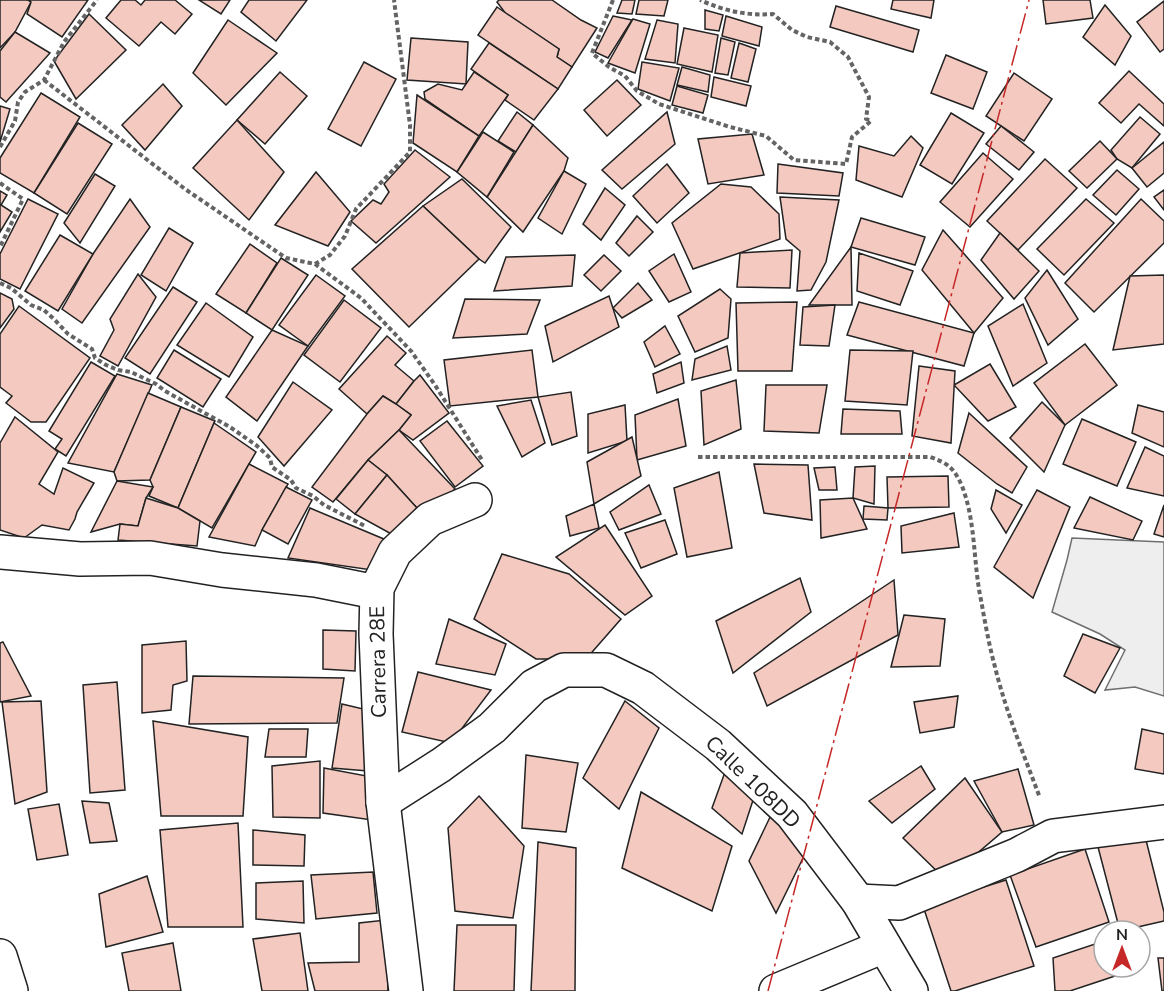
<svg xmlns="http://www.w3.org/2000/svg" width="1164" height="991" font-family="'Nunito Sans',sans-serif">
  <style>
    .green { fill: #eee; stroke: #6f6f6f; stroke-width: 1.5 }
    .building { fill: #f3c9c0; stroke: #222; stroke-width: 1.5 }
    .lines { fill: none; stroke-linecap: round; stroke-linejoin: round }
    .street-casing { stroke: #222; stroke-width: 36 }
    .path { stroke: #646464; stroke-width: 4; stroke-dasharray: 4.5 3; stroke-linecap: butt }
    .street { stroke: #fff; stroke-width: 33 }
    .power { stroke: #c62828; stroke-width: 1.5; stroke-dasharray: 21 4.5 3 4.5; stroke-linecap: butt }
    .labels { text-anchor: middle; stroke-width: 4.5; stroke-linejoin: round; paint-order: stroke }
    .street-label { font-size: 21px; fill: #222; stroke: #fff }
  </style>
  <rect width="100%" height="100%" fill="#fff"/>
  <polygon class="green" points="1072,538 1164,542 1164,696 1135,687 1105,690 1125,650 1100,634 1052,612 1067,560"/>
  <g class="building">
    <polygon points="0,0 28,0 31,2 15,32 0,48"/>
    <polygon points="28,0 88,0 62,37 27,14 31,2"/>
    <polygon points="121,0 135,0 141,5 145,0 175,0 192,14 175,34 161,22 139,46 106,18"/>
    <polygon points="199,0 230,0 221,14"/>
    <polygon points="249,0 307,0 276,41 241,12"/>
    <polygon points="499,0 552,0 581,20 597,28 572,67 557,57 559,49 506,14 497,2"/>
    <polygon points="622,0 635,0 632,14 617,13"/>
    <polygon points="639,0 668,0 664,16 636,14"/>
    <polygon points="893,0 934,0 931,18 891,9"/>
    <polygon points="1043,0 1090,0 1093,18 1046,24"/>
    <polygon points="1164,1 1164,49 1160,52 1137,22"/>
    <polygon points="1105,5 1131,36 1115,65 1083,37"/>
    <polygon points="836,6 919,30 913,52 830,27"/>
    <polygon points="497,7 559,49 557,57 572,67 558,89 478,35"/>
    <polygon points="705,10 723,15 719,31 705,29"/>
    <polygon points="89,14 126,50 76,99 54,61"/>
    <polygon points="613,16 632,20 608,58 595,52"/>
    <polygon points="726,16 762,27 759,46 722,36"/>
    <polygon points="633,19 650,24 635,73 608,63"/>
    <polygon points="228,20 277,53 226,105 193,73"/>
    <polygon points="657,20 678,24 675,63 645,59"/>
    <polygon points="684,28 718,35 712,72 677,64"/>
    <polygon points="15,32 50,53 6,102 0,97 0,51"/>
    <polygon points="411,38 468,42 466,84 407,80"/>
    <polygon points="721,38 735,42 728,75 715,73"/>
    <polygon points="489,43 558,89 534,120 505,100 508,95 471,69"/>
    <polygon points="739,43 756,49 748,82 731,78"/>
    <polygon points="946,55 987,72 973,109 931,93"/>
    <polygon points="364,62 396,79 361,146 328,129"/>
    <polygon points="642,62 679,68 670,101 638,89"/>
    <polygon points="682,67 710,75 708,92 677,85"/>
    <polygon points="1129,71 1164,104 1164,126 1139,104 1121,123 1099,103"/>
    <polygon points="280,72 307,96 265,144 237,120"/>
    <polygon points="474,72 508,95 479,136 425,99 424,92 438,84 462,90"/>
    <polygon points="1014,73 1052,99 1024,141 986,116"/>
    <polygon points="714,77 751,86 746,106 711,97"/>
    <polygon points="617,80 641,105 607,136 584,110"/>
    <polygon points="163,84 182,106 145,150 122,125"/>
    <polygon points="677,86 708,95 703,113 672,105"/>
    <polygon points="41,93 80,117 34,193 0,173 0,158"/>
    <polygon points="417,95 479,136 457,172 413,143"/>
    <polygon points="0,106 10,109 0,142"/>
    <polygon points="517,112 533,125 516,152 498,141"/>
    <polygon points="667,112 675,144 622,189 602,170"/>
    <polygon points="951,113 984,133 952,184 920,165"/>
    <polygon points="1140,117 1160,134 1132,168 1117,159 1111,150"/>
    <polygon points="237,120 284,172 249,220 193,168"/>
    <polygon points="78,123 112,144 67,214 34,193"/>
    <polygon points="533,125 568,158 564,171 523,232 487,197"/>
    <polygon points="1001,126 1034,152 1019,170 986,144"/>
    <polygon points="483,132 514,152 487,197 457,172"/>
    <polygon points="752,134 764,175 708,184 698,139"/>
    <polygon points="911,136 923,148 902,197 856,180 859,146 894,156"/>
    <polygon points="1100,141 1117,159 1087,188 1069,171"/>
    <polygon points="1164,142 1164,173 1147,187 1132,168"/>
    <polygon points="415,150 450,177 376,243 351,221 373,200 381,204 389,192 384,184"/>
    <polygon points="983,153 1013,179 970,227 940,202"/>
    <polygon points="1045,159 1077,188 1018,250 987,221"/>
    <polygon points="667,164 689,193 657,223 633,196"/>
    <polygon points="778,164 843,173 839,196 777,193"/>
    <polygon points="1117,170 1139,189 1116,215 1093,195"/>
    <polygon points="564,171 586,184 562,234 538,218"/>
    <polygon points="316,172 350,212 328,246 275,225"/>
    <polygon points="95,174 115,186 80,243 64,223"/>
    <polygon points="462,179 511,227 485,263 479,259 423,206"/>
    <polygon points="721,184 751,187 779,214 780,239 693,269 672,223"/>
    <polygon points="605,188 625,205 601,240 583,224"/>
    <polygon points="1164,190 1164,210 1154,197"/>
    <polygon points="0,191 7,195 1,205 12,212 0,232"/>
    <polygon points="780,197 839,200 826,262 811,290 797,291 800,251 786,239"/>
    <polygon points="28,199 58,214 20,289 0,279 0,254"/>
    <polygon points="130,199 150,227 82,323 62,309 93,254"/>
    <polygon points="1086,199 1114,223 1064,275 1037,249"/>
    <polygon points="1141,199 1164,221 1164,243 1094,312 1065,283"/>
    <polygon points="423,206 479,259 409,327 352,269"/>
    <polygon points="637,216 653,232 629,256 616,243"/>
    <polygon points="861,218 925,237 915,265 851,247"/>
    <polygon points="169,228 193,243 166,291 141,275"/>
    <polygon points="943,230 1003,298 974,333 922,270"/>
    <polygon points="1000,233 1039,271 1014,299 981,260"/>
    <polygon points="60,235 93,254 58,311 25,291"/>
    <polygon points="250,244 277,263 246,313 216,294"/>
    <polygon points="851,247 852,305 809,305"/>
    <polygon points="792,250 790,288 737,287 740,253"/>
    <polygon points="859,253 913,271 900,305 857,291"/>
    <polygon points="674,254 691,292 669,302 649,271"/>
    <polygon points="575,255 572,286 494,291 506,257"/>
    <polygon points="604,255 621,271 601,291 584,275"/>
    <polygon points="281,258 308,275 272,330 246,313"/>
    <polygon points="1047,270 1078,319 1048,345 1025,298"/>
    <polygon points="138,274 156,297 118,366 100,356 114,330 110,319"/>
    <polygon points="316,275 345,296 308,346 279,325"/>
    <polygon points="1164,275 1164,344 1113,350 1130,276"/>
    <polygon points="638,283 652,300 622,318 613,308"/>
    <polygon points="173,287 197,302 150,374 125,358"/>
    <polygon points="720,289 731,299 728,338 695,352 678,316"/>
    <polygon points="0,293 12,299 14,309 0,328"/>
    <polygon points="609,296 619,327 553,362 545,326"/>
    <polygon points="465,299 540,300 527,334 453,338"/>
    <polygon points="344,300 381,328 340,382 304,355"/>
    <polygon points="797,302 792,371 738,371 736,303"/>
    <polygon points="859,302 974,333 964,366 847,335"/>
    <polygon points="206,303 253,337 229,377 177,345"/>
    <polygon points="1023,304 1047,363 1013,386 988,326"/>
    <polygon points="835,305 829,346 800,345 803,307"/>
    <polygon points="19,306 90,358 46,422 31,422 6,403 12,396 0,387 0,334"/>
    <polygon points="665,326 680,354 655,367 644,342"/>
    <polygon points="272,330 308,346 257,421 226,397"/>
    <polygon points="387,336 406,353 395,365 414,381 396,404 383,396 367,414 339,389"/>
    <polygon points="1085,344 1117,385 1065,425 1034,383"/>
    <polygon points="727,346 731,370 692,380 695,359"/>
    <polygon points="174,350 221,379 203,407 157,378"/>
    <polygon points="532,350 538,397 450,406 444,360"/>
    <polygon points="850,350 913,351 907,405 845,401"/>
    <polygon points="91,362 115,376 66,456 55,449 62,439 49,431"/>
    <polygon points="681,362 684,383 657,393 653,374"/>
    <polygon points="990,364 1016,407 988,421 954,385"/>
    <polygon points="919,366 955,371 951,443 912,436"/>
    <polygon points="117,374 152,385 114,472 68,463"/>
    <polygon points="420,375 449,413 413,440 399,430 411,415 396,404 414,381"/>
    <polygon points="736,380 741,429 704,445 701,391"/>
    <polygon points="293,382 332,410 284,466 258,437"/>
    <polygon points="766,385 827,385 819,433 764,431"/>
    <polygon points="571,392 577,436 552,445 538,397"/>
    <polygon points="148,393 181,407 150,480 117,481 114,472"/>
    <polygon points="383,396 396,404 411,415 399,430 368,460 333,502 312,487 367,414"/>
    <polygon points="678,399 686,446 637,460 635,415"/>
    <polygon points="531,400 545,443 522,457 497,406"/>
    <polygon points="1042,402 1065,425 1044,472 1010,438"/>
    <polygon points="625,405 627,441 588,453 588,414"/>
    <polygon points="1138,405 1164,412 1164,447 1132,433"/>
    <polygon points="181,407 215,421 178,508 149,496 153,487 150,480"/>
    <polygon points="843,409 900,411 902,434 841,434"/>
    <polygon points="969,413 1027,467 1012,493 997,484 958,453"/>
    <polygon points="15,417 58,452 39,484 54,494 63,468 94,483 77,512 75,519 69,530 42,525 24,538 0,530 0,443"/>
    <polygon points="1082,419 1136,442 1117,486 1063,464"/>
    <polygon points="447,421 483,466 455,487 420,441"/>
    <polygon points="214,423 256,452 212,528 178,508"/>
    <polygon points="399,430 455,489 426,518 387,475 368,460"/>
    <polygon points="632,437 641,476 594,504 587,462"/>
    <polygon points="1145,447 1164,456 1164,496 1127,488"/>
    <polygon points="368,460 387,475 355,514 336,499"/>
    <polygon points="249,464 288,484 262,530 255,546 209,537"/>
    <polygon points="754,464 808,465 812,520 764,513"/>
    <polygon points="875,466 874,504 853,498 855,467"/>
    <polygon points="835,467 837,490 819,490 814,468"/>
    <polygon points="719,472 732,548 687,557 674,488"/>
    <polygon points="387,475 417,508 395,536 355,514"/>
    <polygon points="948,476 949,507 888,508 887,477"/>
    <polygon points="117,481 153,487 146,498 138,526 120,524 91,532"/>
    <polygon points="649,485 661,514 619,530 610,512"/>
    <polygon points="286,487 312,500 288,544 262,530"/>
    <polygon points="996,490 1022,505 1006,533 991,509"/>
    <polygon points="1037,490 1070,507 1033,598 994,567"/>
    <polygon points="1090,497 1142,521 1133,540 1074,528"/>
    <polygon points="146,498 178,508 200,521 197,546 118,540 120,524 138,526"/>
    <polygon points="853,498 867,529 821,538 820,500"/>
    <polygon points="594,504 599,528 570,536 566,516"/>
    <polygon points="1164,505 1164,537 1154,534"/>
    <polygon points="864,506 888,508 887,520 863,519"/>
    <polygon points="310,508 391,542 379,571 288,558"/>
    <polygon points="954,513 959,547 902,553 901,526"/>
    <polygon points="665,520 677,554 641,568 625,533"/>
    <polygon points="605,525 652,596 625,615 556,557"/>
    <polygon points="502,554 569,574 621,619 586,659 536,659 474,619"/>
    <polygon points="800,578 811,612 733,673 716,621"/>
    <polygon points="894,580 898,635 767,706 754,673"/>
    <polygon points="904,615 945,619 940,666 891,667"/>
    <polygon points="449,619 506,644 495,675 436,664"/>
    <polygon points="323,630 356,631 355,671 323,669"/>
    <polygon points="1083,634 1120,648 1095,693 1064,676"/>
    <polygon points="186,641 187,681 173,685 171,710 142,713 142,645"/>
    <polygon points="3,642 31,696 0,702 0,643"/>
    <polygon points="418,672 491,690 451,743 402,732"/>
    <polygon points="193,676 344,678 337,723 189,724"/>
    <polygon points="117,682 125,790 90,793 83,685"/>
    <polygon points="958,696 954,727 920,733 914,702"/>
    <polygon points="41,701 47,792 15,804 2,702"/>
    <polygon points="625,701 659,728 619,809 583,778"/>
    <polygon points="342,704 376,712 368,771 332,768"/>
    <polygon points="153,721 248,737 243,816 161,816"/>
    <polygon points="269,729 308,729 306,757 265,757"/>
    <polygon points="1142,729 1164,734 1164,774 1135,769"/>
    <polygon points="526,755 578,763 566,832 522,828"/>
    <polygon points="320,761 320,818 273,817 272,766"/>
    <polygon points="921,766 935,789 892,823 869,801"/>
    <polygon points="324,768 372,777 372,820 323,813"/>
    <polygon points="1018,769 1034,825 1002,832 974,781"/>
    <polygon points="725,772 756,791 742,834 712,808"/>
    <polygon points="965,778 1002,832 946,880 903,838"/>
    <polygon points="641,792 732,846 712,911 622,868"/>
    <polygon points="479,796 524,846 513,918 455,911 448,828"/>
    <polygon points="82,801 109,803 117,841 90,843"/>
    <polygon points="59,804 68,855 37,860 28,809"/>
    <polygon points="772,813 807,850 776,913 749,861"/>
    <polygon points="238,823 243,927 168,927 160,830"/>
    <polygon points="253,830 305,835 304,866 253,865"/>
    <polygon points="1145,836 1164,912 1164,921 1120,931 1098,847"/>
    <polygon points="538,842 576,848 575,991 531,991"/>
    <polygon points="1085,849 1109,922 1036,947 1010,875"/>
    <polygon points="373,872 377,913 316,919 311,875"/>
    <polygon points="147,876 163,932 106,947 99,894"/>
    <polygon points="1006,880 1034,966 955,991 951,991 923,906"/>
    <polygon points="303,881 304,923 256,919 256,883"/>
    <polygon points="386,920 388,991 315,991 308,963 359,962 359,923"/>
    <polygon points="457,925 516,925 514,991 454,991"/>
    <polygon points="300,933 308,991 262,991 253,939"/>
    <polygon points="1104,941 1104,967 1131,967 1133,970 1070,991 1055,991 1053,958"/>
    <polygon points="173,943 181,991 129,991 122,953"/>
    <polygon points="1158,958 1164,958 1164,991 1162,991"/>
  </g>
  <g class="lines">
    <g class="street-casing">
      <g id="street">
        <polyline points="0,552 80,559 150,558 222,570 316,580 371,591 377,588"/>
        <polyline points="383,802 441,765 492,728 534,686 564,670 606,670 643,688 718,745 792,814 858,901 911,991"/>
        <polyline points="858,901 899,903 1017,855 1053,836 1164,822"/>
        <polyline points="0,956 11,991"/>
        <polyline points="406,991 383,802 376,634 377,588 395,552 430,519 475,500"/>
        <polyline points="776,991 884,946"/>
      </g>
    </g>
    <g class="path">
      <path d="M613,0L592,53L609,67L625,76L637,91L659,104L730,127L766,136L794,160L846,164L852,137L871,121L866,119L869,97L848,57L830,42L807,37L792,30L773,14C748,16 724,11 700,0"/>
      <polyline points="44,80 185,189 286,258 315,264 361,298 411,351 435,385 482,460"/>
      <polyline points="0,147 15,121 18,102 25,92 44,80 64,42 97,0"/>
      <polyline points="0,183 23,199 0,247"/>
      <polyline points="315,264 330,255 345,236 356,209 410,152 410,125 394,0"/>
      <polyline points="0,283 11,288 31,305 44,310 55,320 68,334 92,349 95,358 106,365 118,370 131,372 156,384 165,391 230,427 256,445 270,458 272,467 291,480 296,488 313,496 324,505 365,526"/>
      <path d="M698,457H930C948,463 954,468 962,486C976,522 973,562 981,600C985,622 989,645 995,667C1006,712 1024,755 1040,798"/>
    </g>
    <use href="#street" class="street"/>
    <polyline class="power" points="768,991 1029,0"/>
  </g>
  <g class="labels">
    <g class="street-label">
      <text transform="translate(378 662) rotate(-91)" y="7">Carrera 28E</text>
      <text transform="translate(753 782) rotate(44)" y="7">Calle 108DD</text>
    </g>
  </g>
  <g transform="translate(1122 949)"><circle r="28" fill="#ffffff" stroke="#a7a7a7" stroke-width="1.5"/>
  <path d="M0-4.5L10 22L0 15L-10 22Z" fill="#c62828"/>
  <text y="-9" font-size="16" font-weight="bold" text-anchor="middle" fill="#222222">N</text>
  </g>
</svg>
